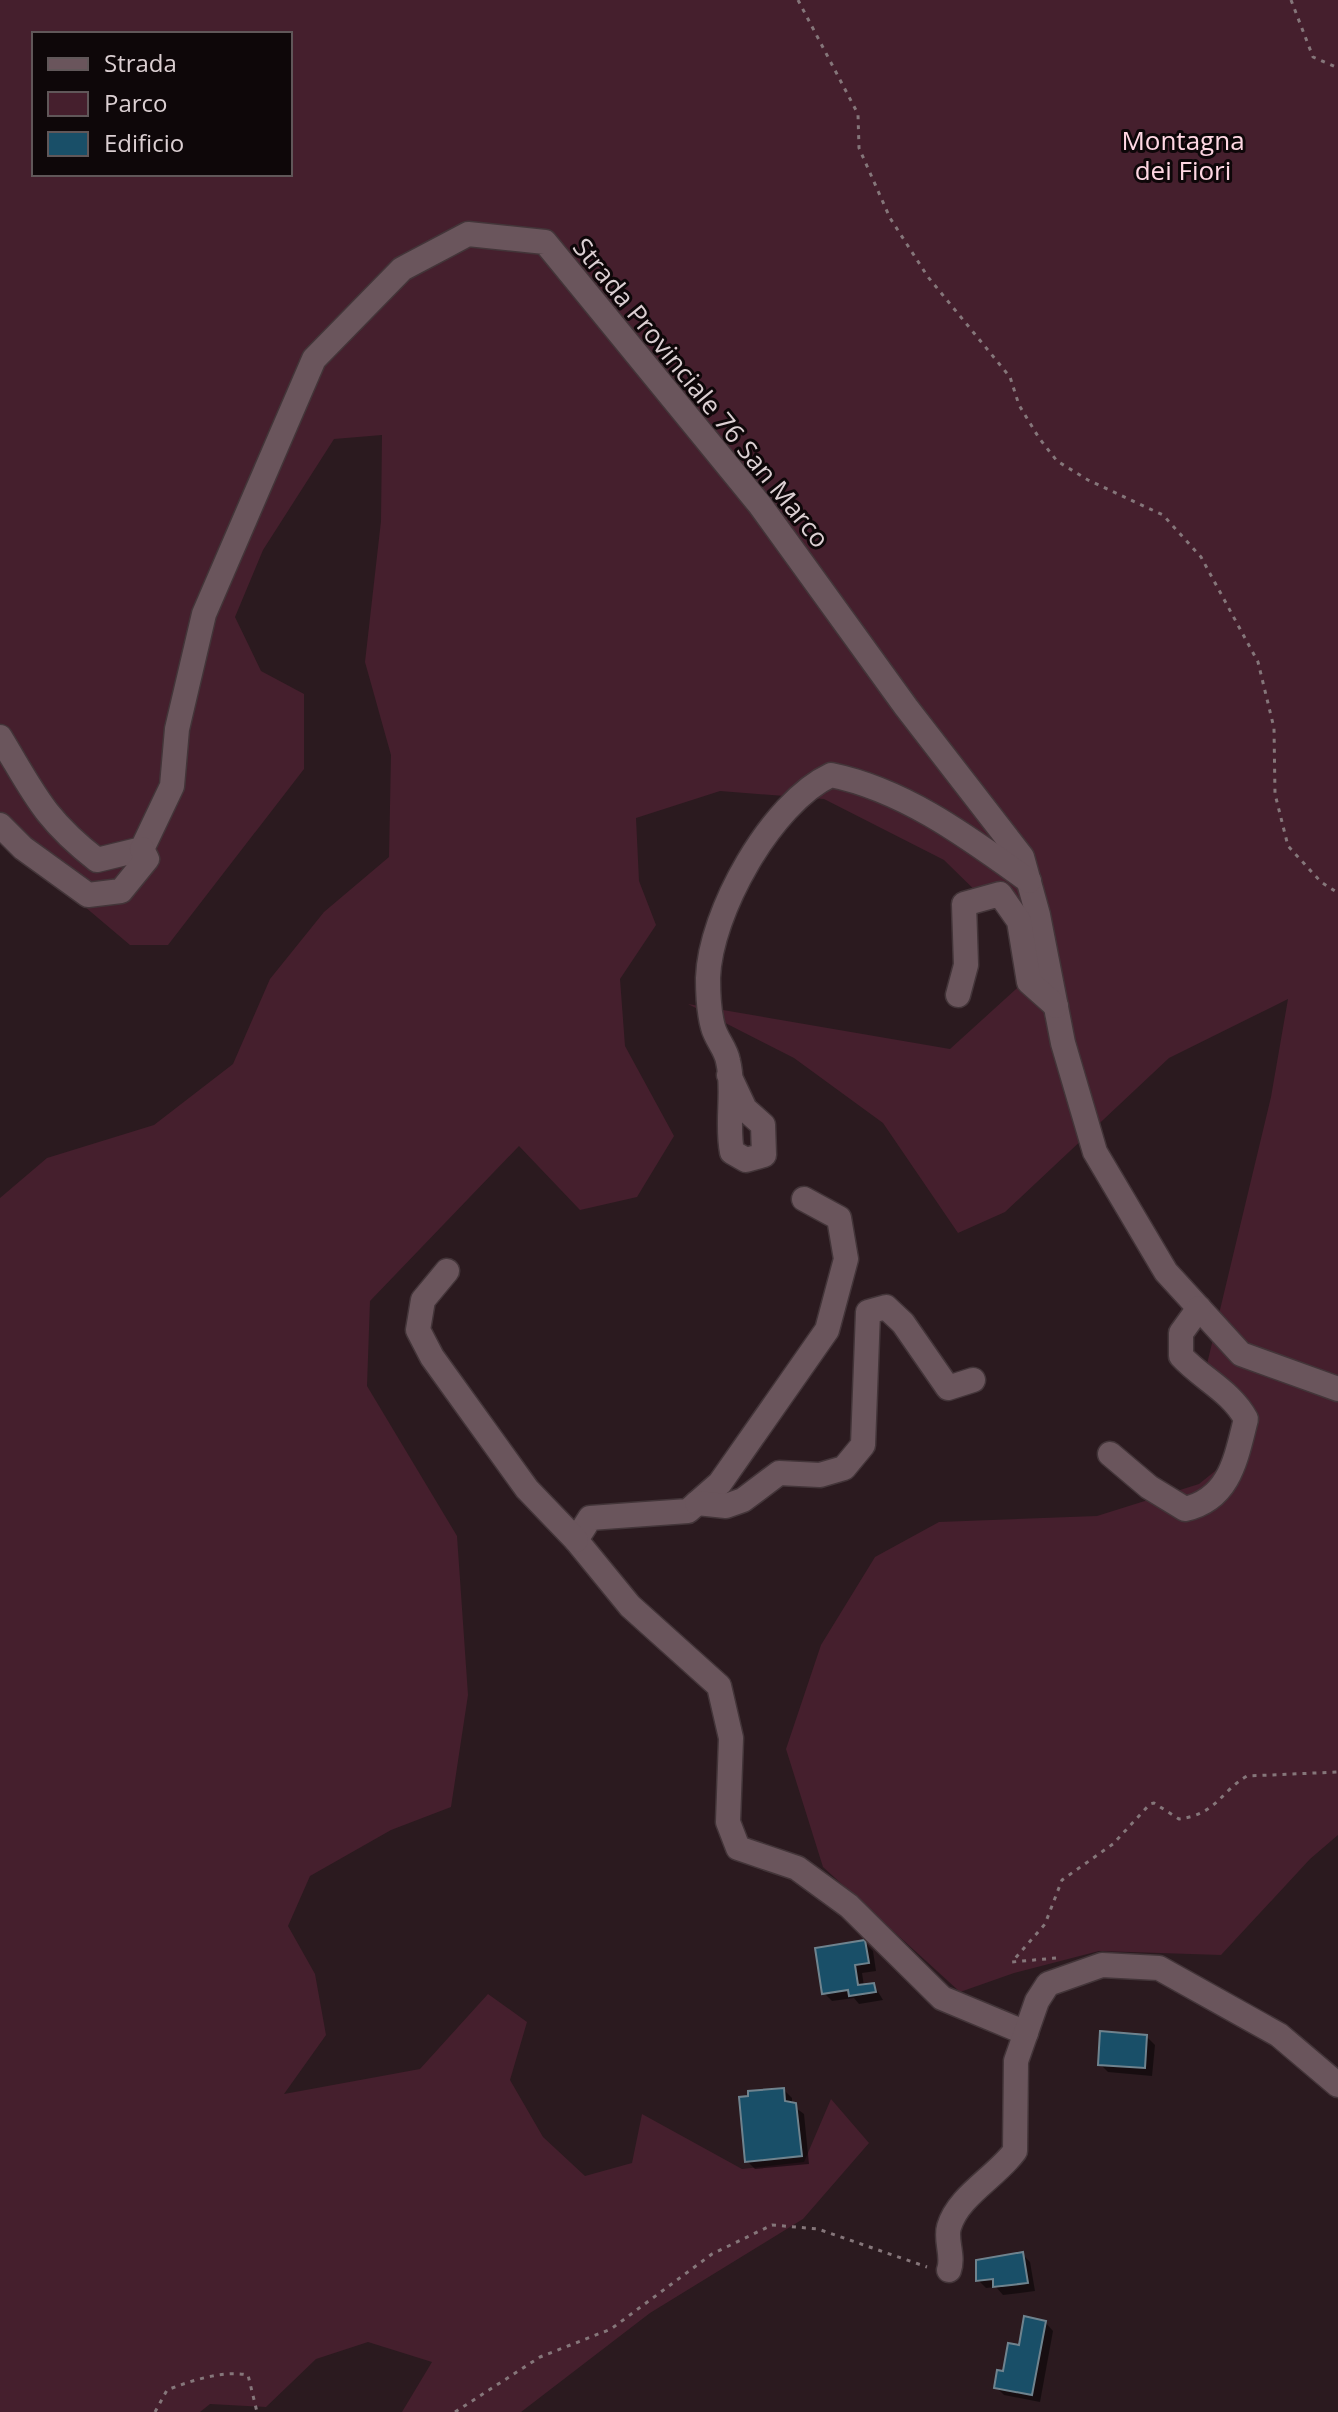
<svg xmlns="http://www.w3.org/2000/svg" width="1338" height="2412" font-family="'Open Sans',sans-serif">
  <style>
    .green { fill: #451f2d; fill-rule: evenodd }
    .shadow { fill: #0007 }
    .building { fill: #194f68; stroke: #6f838e; stroke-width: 2 }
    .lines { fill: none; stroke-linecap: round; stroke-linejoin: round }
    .minor-casing { stroke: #433539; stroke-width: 27 }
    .path { stroke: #85767a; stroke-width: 3; stroke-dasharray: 4 6; stroke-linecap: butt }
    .minor { stroke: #6a555c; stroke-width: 24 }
    .labels { text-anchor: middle; stroke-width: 6; stroke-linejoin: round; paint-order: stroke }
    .park-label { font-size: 26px; fill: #ffd7e3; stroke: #0e0709 }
    .street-label { font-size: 26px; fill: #dbcfd2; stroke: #0e0709 }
  </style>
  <rect width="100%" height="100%" fill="#2b1a1f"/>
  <path class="green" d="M0,0H1338V1835L1310,1859L1221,1955L1099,1951L1014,1973L960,1992L823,1867L786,1749L821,1645L875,1557L939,1522L1097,1516L1199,1484L1251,1442L1207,1364L1271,1097L1288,999L1169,1058L1005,1212L958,1233L883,1123L794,1058L688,1004L950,1049L1047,961L944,860L824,799L720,791L636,818L639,881L656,925L620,979L625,1046L674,1136L637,1197L580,1210L519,1146L370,1301L367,1386L457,1536L468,1695L451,1807L391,1830L310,1876L288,1926L315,1974L326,2035L284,2094L420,2069L488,1994L527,2022L510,2080L543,2137L585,2176L632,2163L642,2114L742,2169L804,2162L831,2099L869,2143L803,2219L650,2313L521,2412H402L432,2362L368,2342L316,2359L266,2407L210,2404L200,2412H0V1198L47,1158L154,1125L233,1064L270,979L324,912L389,857L391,755L365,662L381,521L382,435L334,439L263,550L235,617L261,671L304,694V769L168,945H130L0,835ZM34,34H290V174H34Z"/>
  <g class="shadow">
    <polygon points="864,1942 873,1951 876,1971 862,1973 864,1986 874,1985 883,2000 859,2004 854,1998 832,2001 824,1993"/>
    <polygon points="1147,2037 1155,2045 1152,2076 1108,2072 1100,2064"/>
    <polygon points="784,2090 792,2098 792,2105 804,2114 809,2164 755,2169 747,2161"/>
    <polygon points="1022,2254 1030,2262 1035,2291 1003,2295 996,2287 986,2288 978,2280"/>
    <polygon points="1045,2322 1053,2331 1040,2402 1004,2395 996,2387"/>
  </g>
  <g class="building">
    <polygon points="865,1940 869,1963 855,1965 858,1985 874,1983 876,1992 849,1996 848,1990 822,1994 815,1948"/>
    <polygon points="1100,2031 1147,2035 1145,2068 1098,2065"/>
    <polygon points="784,2088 785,2101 796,2103 802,2156 745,2162 739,2097 748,2096 748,2091"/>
    <polygon points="1023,2252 1028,2283 993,2287 993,2279 976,2281 976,2260"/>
    <polygon points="1024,2316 1046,2321 1032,2395 994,2388 997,2370 1003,2371 1008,2343 1019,2345"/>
  </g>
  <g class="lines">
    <g class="minor-casing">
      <g id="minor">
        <path d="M0,737C34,793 43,818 97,860L142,849L172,786L177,729L204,614L314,359L402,269L468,234L545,242L760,505L906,707L1022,857L1038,915L1063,1043L1095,1152L1166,1272L1241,1354L1338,1389"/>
        <polyline points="0,825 23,848 88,895 121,891 147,859 142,849"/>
        <polyline points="958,995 966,965 964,904 1000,894 1019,921 1029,982 1056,1006"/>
        <path d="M729,1075L745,1109L763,1125L764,1155L746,1160L732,1152C726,1122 735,1090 728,1061C726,1049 716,1039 713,1027C709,1013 708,993 708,978C710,913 771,803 831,775C905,790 969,838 1029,881"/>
        <polyline points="804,1199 839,1218 846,1259 827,1330 720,1483 688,1511 590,1518 576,1540 630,1606 719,1686 731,1738 728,1822 738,1848 797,1868 849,1906 942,1998 1026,2033"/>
        <polyline points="447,1271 423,1300 418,1330 432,1357 527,1489 576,1540"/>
        <path d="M1110,1454L1149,1487L1185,1509C1230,1499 1236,1458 1246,1419C1231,1391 1202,1379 1181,1356V1333L1199,1308"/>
        <polyline points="697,1503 726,1506 743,1500 779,1473 820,1475 844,1468 863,1445 868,1312 886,1307 903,1323 948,1388 973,1380"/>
        <path d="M949,2270C954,2256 945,2240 949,2227C958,2196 996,2177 1015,2151L1016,2061L1037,2001L1048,1984L1102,1965L1159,1968L1279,2035L1338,2085"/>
      </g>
    </g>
    <g class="path">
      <polyline points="798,0 858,114 859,148 890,218 928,277 1010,377 1019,405 1039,438 1057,461 1088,480 1163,515 1201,557 1258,662 1274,728 1275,794 1288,846 1321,882 1338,893"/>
      <polyline points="1291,0 1313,57 1338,68"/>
      <path d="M1056,1958L1012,1962L1045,1924L1062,1880L1113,1844L1150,1804L1154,1803L1179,1819C1217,1814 1220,1792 1247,1776L1338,1772"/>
      <path d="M155,2412L167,2390C190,2381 223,2370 248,2375L257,2412"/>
      <polyline points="455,2412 540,2357 611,2329 712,2254 772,2225 818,2229 927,2267"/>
    </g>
    <use href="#minor" class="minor"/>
  </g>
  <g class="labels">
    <g class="park-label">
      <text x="1183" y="150">Montagna<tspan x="1183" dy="30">dei Fiori</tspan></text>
    </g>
    <g class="street-label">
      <text transform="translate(701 393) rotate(51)" y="9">Strada Provinciale 76 San Marco</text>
    </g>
  </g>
  <rect x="32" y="32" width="260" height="144" fill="#0e0709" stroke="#605759" stroke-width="2"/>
  <rect x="48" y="58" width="40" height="12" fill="#6a555c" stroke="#605759" stroke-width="2"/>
  <text x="104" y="72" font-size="24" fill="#dbcfd2">Strada</text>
  <rect x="48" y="92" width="40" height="24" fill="#451f2d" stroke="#605759" stroke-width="2"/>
  <text x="104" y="112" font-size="24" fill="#dbcfd2">Parco</text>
  <rect x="48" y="132" width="40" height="24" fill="#194f68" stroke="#605759" stroke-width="2"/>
  <text x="104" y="152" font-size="24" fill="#dbcfd2">Edificio</text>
</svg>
